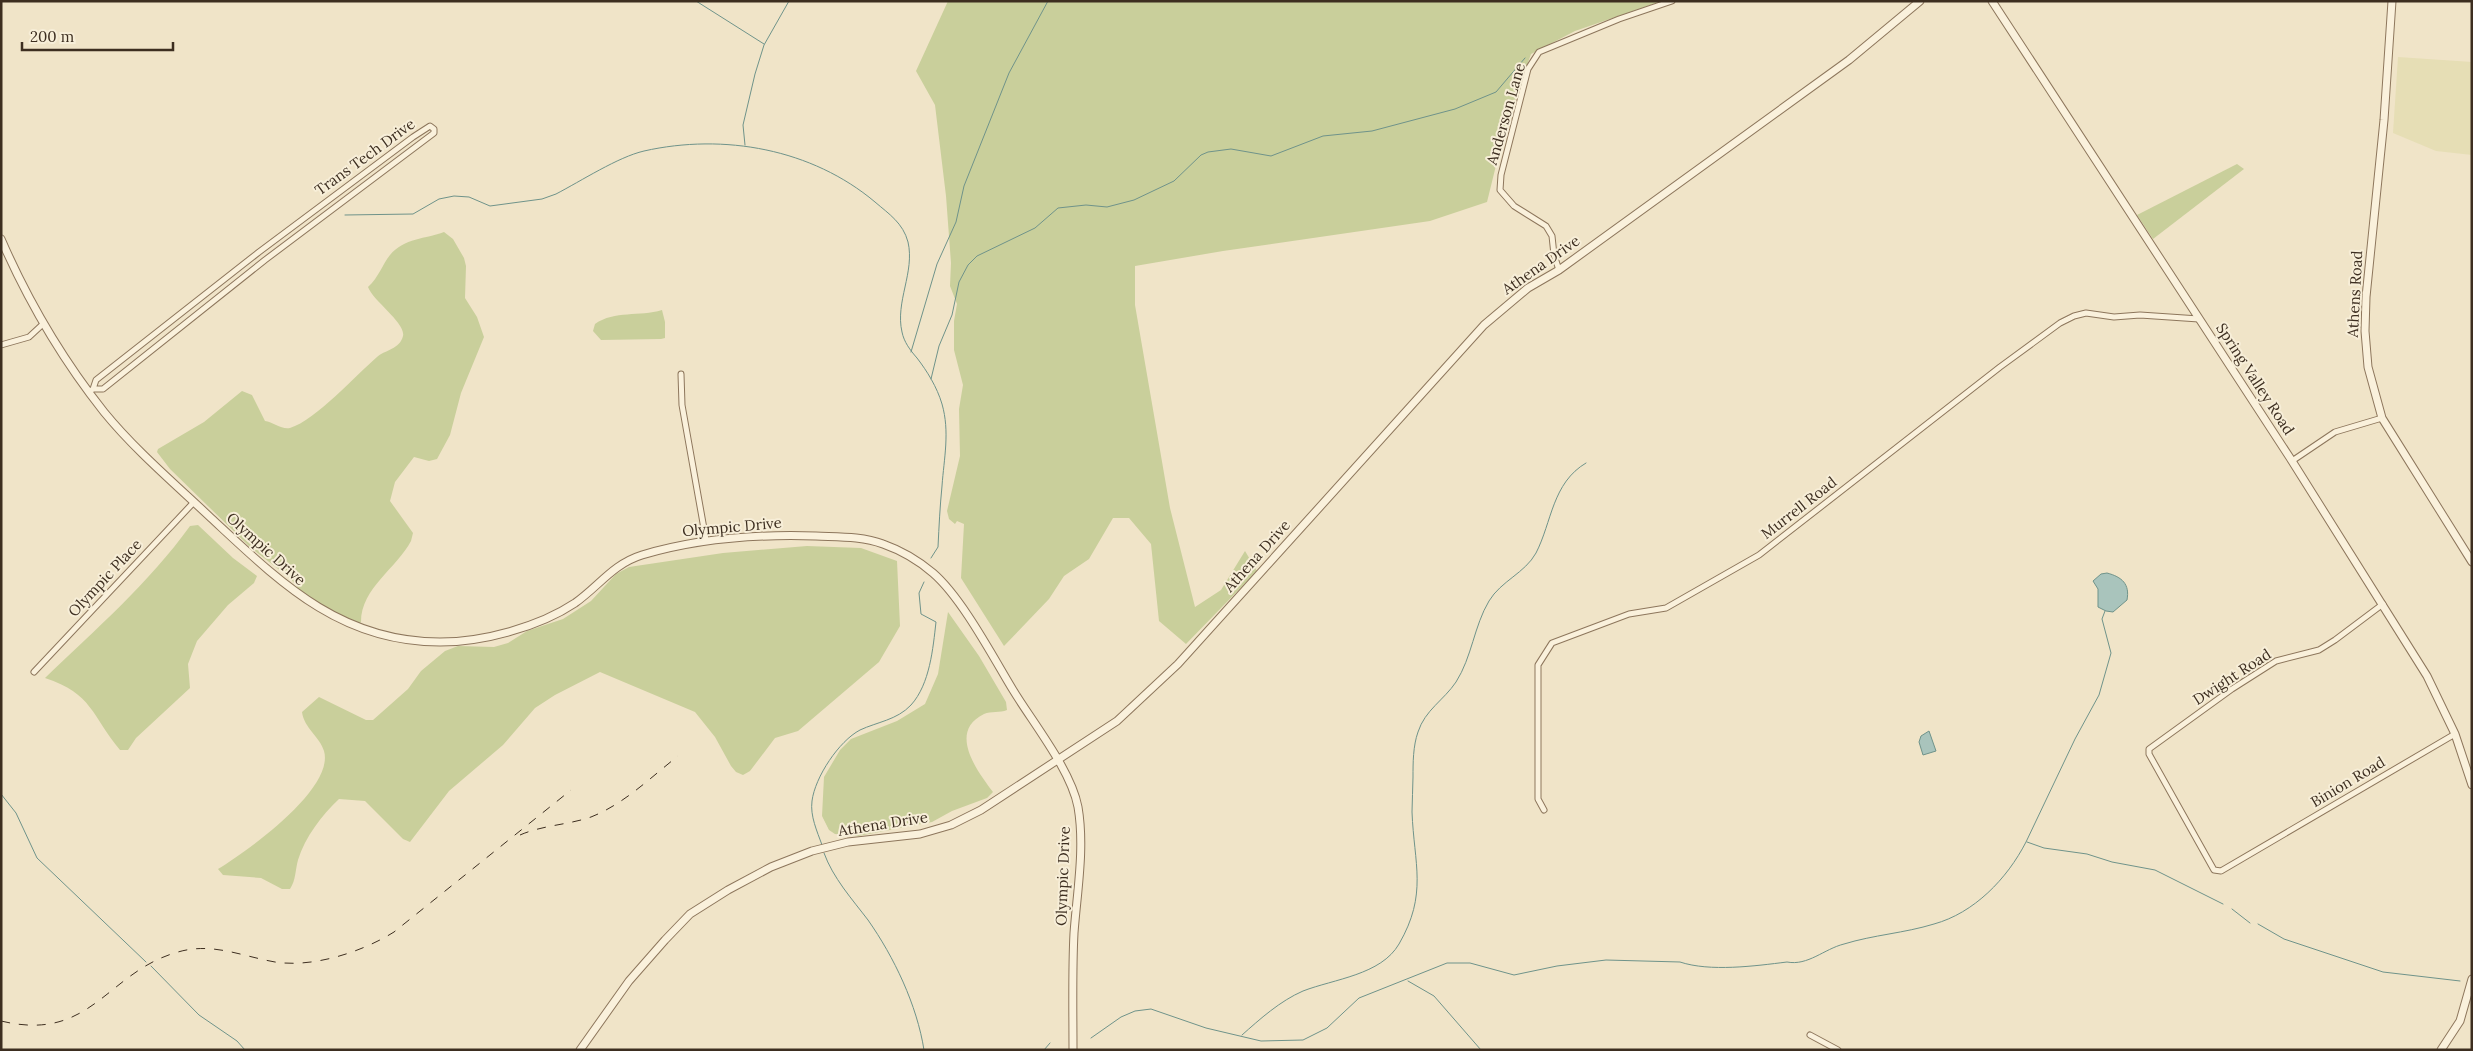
<svg xmlns="http://www.w3.org/2000/svg" width="2473" height="1051" font-family="Lora,serif">
  <style>
    .farmland { fill: #e6deb5 }
    .green { fill: #c9cf9b }
    .water { fill: #a9c4bc; stroke: #6f938a }
    .lines { fill: none; stroke-linecap: round; stroke-linejoin: round }
    .stream { stroke: #6f938a; stroke-width: 1 }
    .minor-casing { stroke: #8d765c; stroke-width: 7 }
    .tertiary-casing { stroke: #8d765c; stroke-width: 9 }
    .minor { stroke: #faf1dc; stroke-width: 5 }
    .tertiary { stroke: #faf1dc; stroke-width: 7 }
    .rail { stroke: #3d2e20; stroke-width: 1; stroke-dasharray: 9 9; stroke-linecap: butt }
    .labels { text-anchor: middle; stroke-width: 4; stroke-linejoin: round; paint-order: stroke }
    .street-label { font-size: 15px; fill: #3d2e20; stroke: #f7eed8 }
  </style>
  <rect width="100%" height="100%" fill="#f0e4c8"/>
  <polygon class="farmland" points="2398,57 2472,62 2472,155 2436,151 2393,133"/>
  <g class="green">
    <polygon points="948,1 1662,1 1575,31 1531,54 1504,133 1487,202 1430,221 1223,251 1135,266 1135,305 1170,508 1195,607 1221,590 1245,551 1257,571 1186,644 1159,621 1151,544 1129,518 1113,518 1089,559 1064,576 1049,599 1004,646 961,578 964,524 957,521 955,524 949,519 947,511 960,456 959,409 963,385 954,350 954,321 957,304 950,286 951,263 946,196 935,105 916,71"/>
    <polygon points="2237,164 2244,169 2153,239 2137,215"/>
    <path d="M444,232L453,239L464,258L466,266L465,298L477,317L484,337L461,393L450,435L437,459L429,461L414,457L395,482L390,501L413,533L411,541C397,568 361,588 361,622L357,625L303,595L291,579L251,548L170,469L157,452L158,449L204,422L242,391L252,395L265,421C273,422 282,430 290,428C316,420 356,375 377,357C385,350 400,349 403,336C406,323 373,301 368,287C379,277 382,265 390,255C404,238 426,239 444,232Z"/>
    <path d="M662,310L665,322V338L661,339L601,340L593,331L595,324C615,310 639,317 662,310Z"/>
    <path d="M198,525L233,558L257,576L254,583L228,605L197,641L188,664L190,688L136,738L128,750H120C91,715 93,694 45,678C95,630 149,583 190,526Z"/>
    <path d="M807,546L861,548L897,561L900,626L879,662L798,731L775,738L750,771L743,775L736,772L731,766L715,737L695,712L600,672L555,695L535,708L503,745L449,791L410,842L403,839L365,801L339,799C322,815 305,837 298,860C295,871 296,880 290,889H282L261,878L223,875L218,869C246,852 335,789 324,751C320,737 304,728 302,712L319,697L366,720H373L408,689L421,671L445,651L458,646L494,647L508,643L527,631L563,619L591,601L616,574L629,567L723,553Z"/>
    <path d="M948,612L979,656L1006,702L1007,710C1000,713 991,711 984,714C947,732 978,772 993,792L987,798L952,811L932,822L858,836L835,834L829,830L822,816L824,777L840,750L851,739L897,721L925,704L938,674Z"/>
  </g>
  <g class="water">
    <path d="M2107,573C2122,577 2130,584 2127,600L2113,612L2106,611L2098,607V589L2093,581L2101,574Z"/>
    <polygon points="1929,731 1936,751 1923,755 1919,742 1921,736"/>
  </g>
  <g class="lines">
    <g class="stream">
      <polyline points="696,1 764,44"/>
      <polyline points="745,145 743,125 755,74 764,45 789,1"/>
      <path d="M345,215L413,214L439,199L454,196L469,197L490,206L542,199L556,194C581,181 618,157 644,151C724,133 812,149 875,202C889,214 903,223 908,242C915,272 895,302 902,332C904,342 910,350 917,358C927,371 937,387 942,404C950,432 944,458 942,486C940,506 939,526 938,547L931,558"/>
      <polyline points="911,352 937,264 956,222 964,186 1009,73 1048,1"/>
      <polyline points="931,379 939,346 952,315 959,282 968,265 977,256 1035,228 1058,208 1086,205 1107,207 1134,200 1174,181 1201,155 1208,152 1231,149 1271,156 1323,136 1372,131 1455,109 1496,92 1525,58"/>
      <polyline points="1,794 16,813 37,858 146,962"/>
      <polyline points="2027,842 2044,848 2087,854 2112,862 2155,870 2223,904"/>
      <path d="M822,845C817,831 810,816 812,801C815,777 839,741 860,730C877,722 897,720 911,705C930,684 933,648 936,622L921,614L919,593L924,582"/>
      <path d="M824,853C833,878 852,899 868,920C894,957 917,1005 924,1050"/>
      <polyline points="2232,909 2250,923"/>
      <polyline points="2258,924 2284,939 2383,972 2460,981"/>
      <polyline points="151,966 199,1015 237,1041 245,1050"/>
      <polyline points="1408,981 1434,996 1481,1050"/>
      <path d="M1242,1035C1260,1019 1280,1001 1303,991C1334,979 1381,975 1399,944C1428,894 1414,864 1412,812C1412,800 1413,789 1413,777C1413,763 1413,746 1418,732C1425,710 1444,700 1456,682C1472,657 1474,626 1489,601C1501,581 1525,573 1536,553C1552,522 1552,483 1586,463"/>
      <path d="M1091,1038L1121,1017L1135,1011L1151,1009L1206,1028L1261,1041L1303,1040L1327,1028L1359,998L1447,963H1470L1514,975L1557,966L1606,960L1680,962C1710,972 1755,966 1787,962C1808,966 1824,949 1844,944C1873,935 1905,933 1934,924C1974,913 2007,879 2026,842L2075,739L2099,695L2111,653L2102,619L2105,611"/>
      <polyline points="1044,1050 1050,1043"/>
    </g>
    <g class="minor-casing">
      <g id="minor">
        <polyline points="1559,270 1554,255 1552,236 1546,226 1514,206 1500,190 1501,175 1528,69 1539,52 1619,19 1672,1"/>
        <polyline points="1,345 29,337 43,324"/>
        <polyline points="681,374 682,405 706,540"/>
        <polyline points="89,392 93,389 96,380 259,252 413,137 430,126 434,129 434,133 265,260 103,389 93,389"/>
        <polyline points="2292,461 2335,432 2382,418"/>
        <polyline points="2383,604 2335,640 2319,650 2276,661 2232,689 2149,749 2149,754 2214,870 2221,871 2455,734"/>
        <polyline points="34,672 194,502"/>
        <polyline points="1544,810 1538,799 1538,665 1552,643 1629,614 1666,608 1759,555 2000,367 2060,323 2074,316 2086,313 2114,317 2140,315 2199,319"/>
        <polyline points="1810,1035 1838,1050"/>
      </g>
    </g>
    <g class="tertiary-casing">
      <g id="tertiary">
        <polyline points="1992,1 2292,461 2427,676 2455,734 2472,785"/>
        <polyline points="2392,1 2384,120 2366,297 2365,331 2368,367 2382,418 2472,562"/>
        <path d="M1,239C28,301 62,359 104,412C135,450 175,484 211,518C279,581 339,642 440,642C483,642 539,627 575,603C599,586 613,564 642,555C699,538 757,534 816,536C838,537 862,536 883,544C900,550 919,561 933,573C962,598 993,657 1013,690C1033,723 1071,770 1078,807C1085,848 1077,892 1074,933C1072,972 1073,1011 1073,1050"/>
        <polyline points="580,1050 629,981 665,940 690,914 728,890 771,867 812,851 848,842 920,834 951,825 981,810 1117,721 1178,664 1484,325 1528,288 1559,270 1849,60 1920,1"/>
        <polyline points="2441,1050 2460,1021 2472,979"/>
      </g>
    </g>
    <use href="#minor" class="minor"/>
    <use href="#tertiary" class="tertiary"/>
    <g class="rail">
      <path d="M520,835C543,825 568,825 591,817C624,804 650,778 678,756"/>
      <path d="M1,1021C92,1043 106,972 178,952C212,942 241,956 275,962C313,968 362,952 394,932L571,790"/>
    </g>
  </g>
  <g class="labels">
    <g class="street-label">
      <text transform="translate(1506 114) rotate(-74)" y="5">Anderson Lane</text>
      <text transform="translate(365 157) rotate(-36)" y="5">Trans Tech Drive</text>
      <text transform="translate(1541 265) rotate(-35)" y="5">Athena Drive</text>
      <text transform="translate(2355 294) rotate(-87)" y="5">Athens Road</text>
      <text transform="translate(2255 379) rotate(57)" y="5">Spring Valley Road</text>
      <text transform="translate(1799 508) rotate(-38)" y="5">Murrell Road</text>
      <text transform="translate(732 527) rotate(-5)" y="5">Olympic Drive</text>
      <text transform="translate(266 549) rotate(42)" y="5">Olympic Drive</text>
      <text transform="translate(1257 556) rotate(-48)" y="5">Athena Drive</text>
      <text transform="translate(105 578) rotate(-47)" y="5">Olympic Place</text>
      <text transform="translate(2232 677) rotate(-33)" y="5">Dwight Road</text>
      <text transform="translate(2348 782) rotate(-31)" y="5">Binion Road</text>
      <text transform="translate(883 824) rotate(-9)" y="5">Athena Drive</text>
      <text transform="translate(1063 876) rotate(-88)" y="5">Olympic Drive</text>
    </g>
  </g>
  <rect width="2473" height="1051" fill="none" stroke="#3d2e20" stroke-width="5"/>
  <path d="M22 42v8h151v-8" fill="none" stroke="#3d2e20" stroke-width="2.5"/>
  <text x="30" y="42" font-size="15" fill="#3d2e20" stroke="#f7eed8" stroke-width="4" paint-order="stroke">200 m</text>
</svg>
